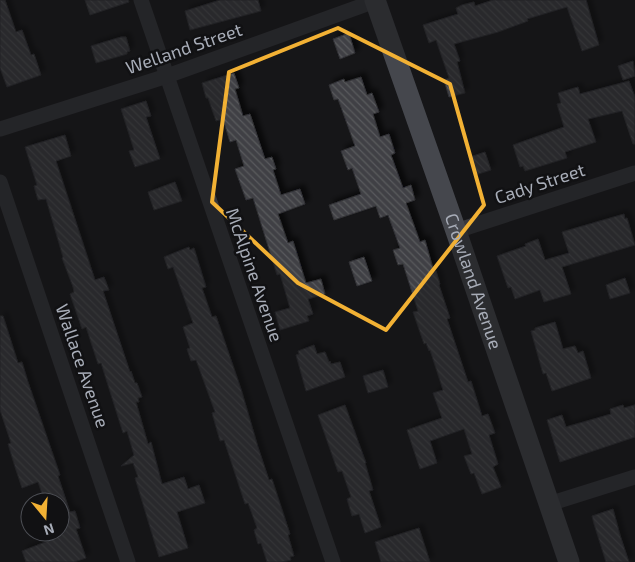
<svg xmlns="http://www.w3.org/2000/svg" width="635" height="562" font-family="'Exo 2',sans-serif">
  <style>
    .building { fill: url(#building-back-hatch); stroke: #303034; filter: url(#shadow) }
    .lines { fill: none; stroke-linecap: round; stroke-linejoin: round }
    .street { stroke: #37383d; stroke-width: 15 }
    .secondary { stroke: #45474d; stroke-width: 21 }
    .marked { fill: none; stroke: #f2b134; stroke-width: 4; stroke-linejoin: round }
    .labels { text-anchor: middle; stroke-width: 5; stroke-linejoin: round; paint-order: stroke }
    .street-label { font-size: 18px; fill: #a8adb8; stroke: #111113 }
  </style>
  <defs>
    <pattern id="building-back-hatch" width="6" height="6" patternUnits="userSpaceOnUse" patternTransform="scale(1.25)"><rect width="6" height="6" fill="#404145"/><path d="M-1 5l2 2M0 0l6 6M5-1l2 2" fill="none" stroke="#595a5e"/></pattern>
    <filter id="shadow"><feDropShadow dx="4.5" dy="-4.5" stdDeviation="2.5" flood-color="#0009"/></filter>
  </defs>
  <rect width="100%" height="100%" fill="#161618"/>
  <g class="building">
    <polygon points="0,0 5,0 16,32 22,30 31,55 34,54 41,75 7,87 0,68"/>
    <polygon points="85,0 128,0 129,2 90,15"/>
    <polygon points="220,0 258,0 261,11 190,30 185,11"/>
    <polygon points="493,0 586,0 599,45 582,51 567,7 527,19 528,21 498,32 454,44 460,61 457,62 465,93 449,97 444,80 449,78 436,40 429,43 423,25 458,14 456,8 462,5 474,2 475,6"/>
    <polygon points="349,33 355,53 340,59 333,39"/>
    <polygon points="121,37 126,37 130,51 127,52 127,54 96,63 91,46"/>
    <polygon points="633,61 635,76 623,80 618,66"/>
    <polygon points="234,73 239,88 235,89 243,116 250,114 265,159 272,157 276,169 273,170 281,195 300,189 305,204 278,214 288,243 293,241 306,283 321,279 325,294 308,299 313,314 307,316 309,321 280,330 275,312 290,308 280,274 277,275 253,198 246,200 235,169 244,166 236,140 230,142 223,119 216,121 208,98 206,98 202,83"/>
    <polygon points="361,77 367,95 372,93 379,112 373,114 380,137 389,134 395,153 391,155 403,188 411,185 415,200 406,203 420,242 425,240 434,272 436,271 440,284 439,285 450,318 447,319 468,382 471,381 482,416 488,414 495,433 489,435 498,464 493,467 501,487 482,494 474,473 471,474 464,456 472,454 464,429 430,441 437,463 420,469 407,430 442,418 433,393 443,390 430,350 429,351 426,343 424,344 413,312 418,311 403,264 398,265 393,250 400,248 388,215 380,218 376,206 334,220 329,205 361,194 352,168 348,170 341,151 355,146 338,99 334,100 329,85 344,79 345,82"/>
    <polygon points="629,81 635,97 635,144 633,144 622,111 588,119 596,142 565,152 567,158 525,171 523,166 520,167 513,145 564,127 557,104 561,103 558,93 578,87 580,94"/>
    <polygon points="146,101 151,116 146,117 160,159 135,167 129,151 134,150 121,109"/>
    <polygon points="65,135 71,156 56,161 95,280 104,277 109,290 103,291 130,372 131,371 135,383 137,383 142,397 138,398 139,402 136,402 148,444 151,442 162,484 184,477 188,489 199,485 205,503 177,512 188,548 159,557 135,478 138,477 133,463 121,466 134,455 127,431 123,433 101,363 98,364 86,327 82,329 70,294 74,292 73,287 62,258 63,257 46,199 38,200 34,186 37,185 25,147"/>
    <polygon points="485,152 491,170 475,175 470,157"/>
    <polygon points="175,182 182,201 154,210 148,192"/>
    <polygon points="624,214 625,219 627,218 635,245 562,267 571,294 544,302 540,290 515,299 511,287 508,288 497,256 526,246 525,244 538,239 545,260 569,253 562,232"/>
    <polygon points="189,247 190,250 194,248 206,287 202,288 212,317 216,316 241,389 258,447 269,480 272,479 290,534 288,535 294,556 290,557 291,560 282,562 267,562 261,543 258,544 254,530 257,528 248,503 245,504 224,440 220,441 212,413 215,412 196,360 191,361 187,349 190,348 183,327 193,323 173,267 168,269 164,257"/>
    <polygon points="364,257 372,281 357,286 349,262"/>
    <polygon points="625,278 630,293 610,299 606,285"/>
    <polygon points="0,316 3,316 18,363 22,362 28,382 60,475 58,476 70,512 75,511 80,528 76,529 86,558 74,562 26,562 22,551 48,541 45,532 60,532 60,502 45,502 38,482 22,488 15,467 8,444 11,443 0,410"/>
    <polygon points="555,322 563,349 575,346 578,353 583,351 591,378 552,391 546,373 543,374 531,331 535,330 535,328"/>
    <polygon points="314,345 317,354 325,352 329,362 330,361 331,364 340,362 345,377 306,391 296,355 299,354 298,351"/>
    <polygon points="383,370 388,387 368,393 363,376"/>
    <polygon points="345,405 366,463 365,463 373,490 369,491 381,527 365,533 359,514 352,516 347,499 351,497 342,471 338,472 318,415"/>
    <polygon points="623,405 624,408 635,405 635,437 560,462 547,420 562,415 566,427 611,414 610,409"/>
    <polygon points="613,509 620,535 629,562 606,562 594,524 592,516"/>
    <polygon points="419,528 430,562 381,562 375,542"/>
  </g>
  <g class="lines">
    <g class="street">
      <polyline points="141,0 333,562"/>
      <polyline points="0,129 167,76 378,0"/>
      <polyline points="0,182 128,562"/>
      <polyline points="456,231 635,173"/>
      <polyline points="549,504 635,477"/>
    </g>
    <path class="secondary" id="s1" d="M375,0L456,231L569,562"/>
  </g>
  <path d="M0 0H635V562H0ZM338,28L450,84L484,205L386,330L298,283L212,202L229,72Z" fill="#161618" fill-opacity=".55" fill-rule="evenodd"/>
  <path class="marked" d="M338,28L450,84L484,205L386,330L298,283L212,202L229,72Z"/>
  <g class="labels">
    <g class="street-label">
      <text transform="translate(184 49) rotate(-19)" y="6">Welland Street</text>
      <text transform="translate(540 184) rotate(-18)" y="6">Cady Street</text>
      <text transform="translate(254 275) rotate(71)" y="6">McAlpine Avenue</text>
      <text dy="6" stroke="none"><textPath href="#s1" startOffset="298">Crowland Avenue</textPath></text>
      <text transform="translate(82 366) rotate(71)" y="6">Wallace Avenue</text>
    </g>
  </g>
  <g transform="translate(45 517) rotate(162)"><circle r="24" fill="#111113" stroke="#4d4f55"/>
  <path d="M0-4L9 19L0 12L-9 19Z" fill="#f2b134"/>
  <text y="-8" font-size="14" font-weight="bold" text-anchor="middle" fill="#a8adb8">N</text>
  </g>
</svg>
